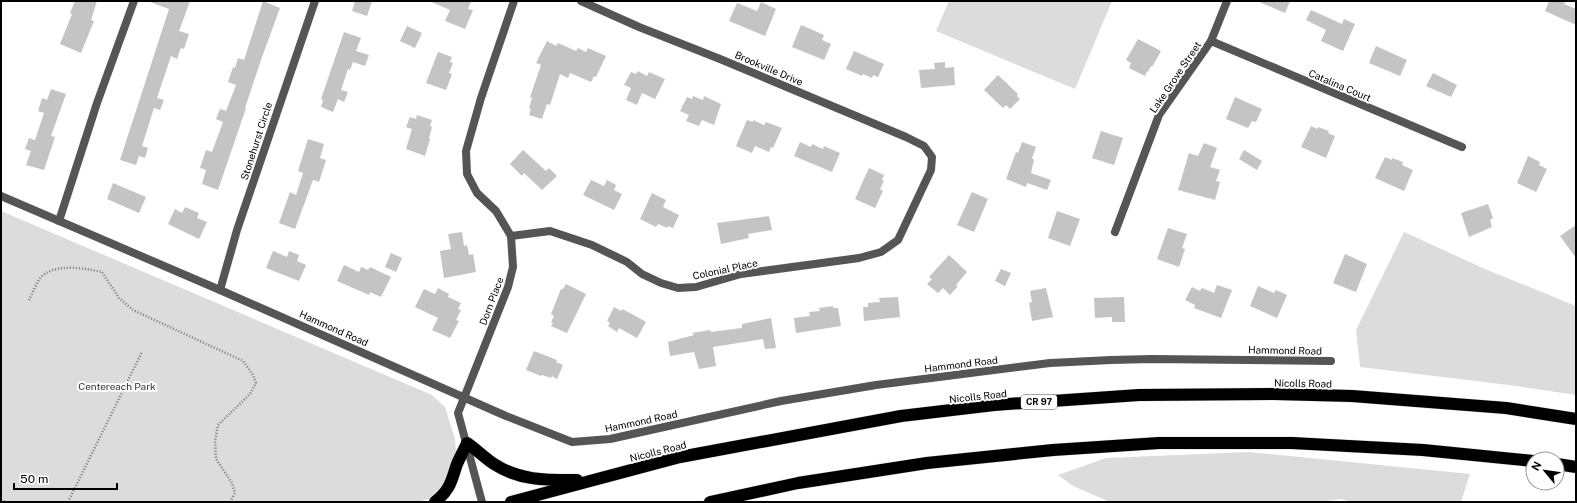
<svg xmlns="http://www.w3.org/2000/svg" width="1577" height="503" font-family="'Public Sans',sans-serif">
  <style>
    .green { fill: #dcdcdc }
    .building { fill: #c4c4c4 }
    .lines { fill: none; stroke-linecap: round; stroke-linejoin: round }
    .highway-casing { stroke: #dbdbdb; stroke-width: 13 }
    .path { stroke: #777; stroke-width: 2.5; stroke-dasharray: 1 2; stroke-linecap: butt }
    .street { stroke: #555; stroke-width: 8 }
    .highway { stroke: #000; stroke-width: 12 }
    .labels { text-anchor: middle; stroke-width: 4; stroke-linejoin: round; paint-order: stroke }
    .shield { fill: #fff; stroke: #4c4c4c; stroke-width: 1 }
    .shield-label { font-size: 9px; font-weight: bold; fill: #000 }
    .street-label { font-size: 10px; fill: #000; stroke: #fff }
    .park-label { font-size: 10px; fill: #333; stroke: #fff }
  </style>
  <rect width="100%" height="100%" fill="#fff"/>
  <g class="green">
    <polygon points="949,1 1112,1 1075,89 936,31"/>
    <polygon points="1,211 432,395 445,407 455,439 456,454 444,489 432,498 417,502 1,502"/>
    <polygon points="1404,232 1485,269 1576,306 1576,395 1509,385 1360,367 1356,330"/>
    <polygon points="1249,452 1470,474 1461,502 1352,502 1341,499 1319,502 1110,502 1073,486 1058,475 1106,458"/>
  </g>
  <g class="building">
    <polygon points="75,1 97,1 91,20 94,21 81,53 60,44 72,14 70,13"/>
    <polygon points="150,1 190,1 179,31 189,34 184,49 181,48 177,59 171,56 157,98 164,100 160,110 154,108 142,146 148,148 145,158 139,156 136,165 120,160 169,9 150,2"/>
    <polygon points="263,1 280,8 262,57 245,108 246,108 218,190 202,184 206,170 200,168 206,150 212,152 223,122 216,119 220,109 226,111 236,85 228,82 233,67 235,68 238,58 244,60"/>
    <polygon points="355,1 372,1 367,16 352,11"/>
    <polygon points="429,1 471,1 468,9 473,10 465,29 445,21 450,10"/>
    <polygon points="1257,1 1290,1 1285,13"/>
    <polygon points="1549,1 1566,1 1564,4 1576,9 1576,25 1545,11"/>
    <polygon points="761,2 776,9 765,36 729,21 737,3 757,11"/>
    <polygon points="1311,10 1342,24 1344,19 1355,24 1343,51 1321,41 1326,30 1306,20"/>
    <polygon points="801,25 824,35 822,40 831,44 824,60 792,47"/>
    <polygon points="407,26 422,33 415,48 400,41"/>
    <polygon points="344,32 361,38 356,51 369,55 365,66 353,62 350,70 348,69 341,90 348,92 344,102 338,99 333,112 321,107 323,100 321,99"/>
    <polygon points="1138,39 1161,51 1152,67 1151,66 1148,72 1147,71 1145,76 1129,68 1131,63 1126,60"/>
    <polygon points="547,41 556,46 558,43 576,51 578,48 586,52 588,48 606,56 596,77 594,76 591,82 570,73 568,78 560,74 550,105 547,104 542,119 529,115 531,109 529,108 532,98 530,97 541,65 536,63"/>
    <polygon points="1376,46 1407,60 1400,76 1369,63"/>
    <polygon points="854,51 884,64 878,77 873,75 872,78 863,74 862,76 846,69"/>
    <polygon points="438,52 452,57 450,62 453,63 449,73 452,74 446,90 426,83"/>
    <polygon points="945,62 945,68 954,67 955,85 921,88 919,70 935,69 934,63"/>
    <polygon points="638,71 647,76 649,72 665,79 655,99 642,93 637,105 626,100 631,88 624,85 631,72 636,74"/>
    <polygon points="1433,73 1457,85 1451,97 1426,86"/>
    <polygon points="998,75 1018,94 1017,96 1020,99 1010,109 1006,105 1003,108 984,90"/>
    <polygon points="51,89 66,94 51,136 55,137 44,170 26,165 31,151 25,149 29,138 35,140 44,113 38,111 42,98 47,100"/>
    <polygon points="693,96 703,100 704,96 721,104 714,125 702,120 699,126 686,121 689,115 680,111 687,97 692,99"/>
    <polygon points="1235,97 1262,109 1256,122 1252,121 1248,128 1226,119"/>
    <polygon points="417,115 432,120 430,126 432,127 429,138 430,139 425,156 406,149 412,129 406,127 410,117 416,119"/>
    <polygon points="747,120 753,122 753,120 764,125 766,122 782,128 773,148 771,147 769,152 755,146 752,153 736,146"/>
    <polygon points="1311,126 1317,129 1318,127 1329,131 1328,133 1335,136 1326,158 1301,147"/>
    <polygon points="1101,131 1123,138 1114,165 1092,158"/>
    <polygon points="308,139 324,144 320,158 326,160 319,182 313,180 295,229 279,223 290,192 296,195 303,173 298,171"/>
    <polygon points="800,142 811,147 812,144 823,149 824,146 840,153 832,172 794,156"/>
    <polygon points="1022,142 1036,147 1032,158 1034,160 1031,173 1051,180 1047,190 1027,183 1026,187 1006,179 1016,152 1018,153"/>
    <polygon points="1204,143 1217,148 1210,167 1220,170 1216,181 1220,182 1215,200 1178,190 1189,153 1198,156"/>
    <polygon points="523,150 546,171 549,168 557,176 542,190 524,173 522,176 510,164"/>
    <polygon points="1244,150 1262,161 1257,170 1239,159"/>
    <polygon points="1528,156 1540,162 1539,165 1547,169 1536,192 1517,183"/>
    <polygon points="1385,157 1392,160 1392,158 1403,162 1402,165 1413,170 1404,191 1375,178"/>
    <polygon points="869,168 884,175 882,180 884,181 880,189 883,191 875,208 855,199"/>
    <polygon points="591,180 604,186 607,180 616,185 614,190 622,194 614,210 583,195"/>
    <polygon points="113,183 146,197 139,213 107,199"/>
    <polygon points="972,192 988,199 974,232 957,225"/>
    <polygon points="652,193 666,200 663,207 679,215 673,228 668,226 667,228 658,224 656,227 640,219"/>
    <polygon points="1488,204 1493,218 1490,220 1492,227 1469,237 1461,213"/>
    <polygon points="185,207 199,213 197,218 207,222 199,239 168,224 175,209 182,213"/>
    <polygon points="1057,211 1080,219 1070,246 1048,238"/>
    <polygon points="769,216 772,230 748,234 749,238 721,244 717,223"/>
    <polygon points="1576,225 1576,258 1560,236"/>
    <polygon points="1168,228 1187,234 1182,248 1185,249 1179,267 1157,259"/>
    <polygon points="462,232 464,246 467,245 469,255 473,254 476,272 444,278 440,251 451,249 448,234"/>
    <polygon points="273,251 287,257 289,251 299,255 297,261 306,265 299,281 266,268"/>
    <polygon points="391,253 402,258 396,272 385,267"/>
    <polygon points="1345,254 1367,264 1356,292 1333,283"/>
    <polygon points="949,255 967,272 956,285 958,286 950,295 943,288 938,293 927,284 932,279 929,277"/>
    <polygon points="344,265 359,272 361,267 368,270 370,267 391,277 381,297 370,292 369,295 337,281"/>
    <polygon points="1001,269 1011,273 1005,286 995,281"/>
    <polygon points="566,284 586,294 567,333 551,326 553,323 551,322 554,316 551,314 561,289 563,289"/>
    <polygon points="1217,285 1232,290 1221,318 1194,308 1195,305 1185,300 1192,287 1200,291 1202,288 1214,293"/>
    <polygon points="1258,286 1274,293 1276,290 1287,295 1277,318 1250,306"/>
    <polygon points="438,288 449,294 448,297 461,303 458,309 461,310 456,320 459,321 450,338 432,330 438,318 415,307 424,289 435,294"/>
    <polygon points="1046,288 1053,317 1032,321 1029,303 1032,302 1030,291"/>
    <polygon points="898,297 900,317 864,321 863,307 868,307 868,303 880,302 879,298"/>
    <polygon points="1124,297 1125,322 1112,322 1112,317 1095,318 1094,298"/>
    <polygon points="833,306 833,308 838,308 841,326 796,333 794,318 810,316 809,312 820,311 819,308"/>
    <polygon points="614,307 621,311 622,309 632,314 646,322 637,338 619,328 617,332 608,326 610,323 607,321"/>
    <polygon points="771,318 776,348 765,349 763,339 713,347 716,366 699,369 694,352 670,356 668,342 694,335 692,333 710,330 711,332 742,328 742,324"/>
    <polygon points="534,351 557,360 556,362 563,365 557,379 552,376 551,378 542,375 541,376 526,370"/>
  </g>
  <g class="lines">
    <g class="highway-casing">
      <g id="highway">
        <polyline points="1557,464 1576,467"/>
        <path d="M435,502C451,489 451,481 457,464C460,457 464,450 467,443C477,450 485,458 494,464C520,481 548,480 577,480"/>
        <polyline points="511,502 680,457 901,416 994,405 1139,395 1274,394 1352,396 1506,408 1576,419"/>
        <polyline points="710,502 798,483 927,463 1053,450 1159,443 1292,443 1423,450 1533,461"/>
      </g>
    </g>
    <g class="path">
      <path d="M29,300C33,293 36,283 41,277C55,263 84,268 102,272L119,298L133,310L243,361L253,375L256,383L250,394L218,425L215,441L216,459L232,483L235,493L230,502"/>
      <polyline points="1,500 6,502"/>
      <polyline points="68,502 142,352"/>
    </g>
    <g class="street">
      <polyline points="1211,41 1462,147"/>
      <polyline points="1,196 220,290 506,416 572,442 610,439 781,401 876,385 1050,363 1111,360 1152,359 1331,361"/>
      <polyline points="59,221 97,103 134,1"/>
      <polyline points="1115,232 1159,115 1211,41 1227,1"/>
      <polyline points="511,236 550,231 592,245 627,262 642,274 661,283 678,288 696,287 741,274 859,258 881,252 898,240 931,170 932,157 924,146 906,137 720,59 639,27 581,1"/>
      <polyline points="220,290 237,230 315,1"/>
      <polyline points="482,502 458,413 508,287 513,267 511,236 496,211 477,193 467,174 466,151 481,98 514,1"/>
    </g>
    <use href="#highway" class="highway"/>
  </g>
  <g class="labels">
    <rect class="shield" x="1021" y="395" width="36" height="14" rx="3"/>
    <g class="shield-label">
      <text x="1039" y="405">CR 97</text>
    </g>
    <g class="street-label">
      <text transform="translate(769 68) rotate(23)" y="4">Brookville Drive</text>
      <text transform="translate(1175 77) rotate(-56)" y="4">Lake Grove Street</text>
      <text transform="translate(1340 85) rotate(23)" y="4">Catalina Court</text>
      <text transform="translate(256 141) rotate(-72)" y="4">Stonehurst Circle</text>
      <text transform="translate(725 269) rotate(-12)" y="4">Colonial Place</text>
      <text transform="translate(491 301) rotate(-69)" y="4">Dorn Place</text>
      <text transform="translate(334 328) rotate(24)" y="4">Hammond Road</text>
      <text transform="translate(1285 350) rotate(1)" y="4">Hammond Road</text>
      <text transform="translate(961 364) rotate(-7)" y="4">Hammond Road</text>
      <text transform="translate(1303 383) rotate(1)" y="4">Nicolls Road</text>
      <text transform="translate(978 396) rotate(-6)" y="4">Nicolls Road</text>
      <text transform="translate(641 421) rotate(-12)" y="4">Hammond Road</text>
      <text transform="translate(658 451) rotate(-14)" y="4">Nicolls Road</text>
    </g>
    <g class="park-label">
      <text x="117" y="390">Centereach Park</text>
    </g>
  </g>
  <rect width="1577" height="503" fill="none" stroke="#000000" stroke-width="4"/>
  <g transform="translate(1545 471) rotate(299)"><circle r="19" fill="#ffffff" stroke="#999999"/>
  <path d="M0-3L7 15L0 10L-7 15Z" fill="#000000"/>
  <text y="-6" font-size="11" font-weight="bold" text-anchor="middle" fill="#000000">N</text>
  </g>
  <path d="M14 483v6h103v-6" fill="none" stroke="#000000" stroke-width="2"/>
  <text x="20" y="483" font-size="12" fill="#000000" stroke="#ffffff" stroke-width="3" paint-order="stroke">50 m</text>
</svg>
